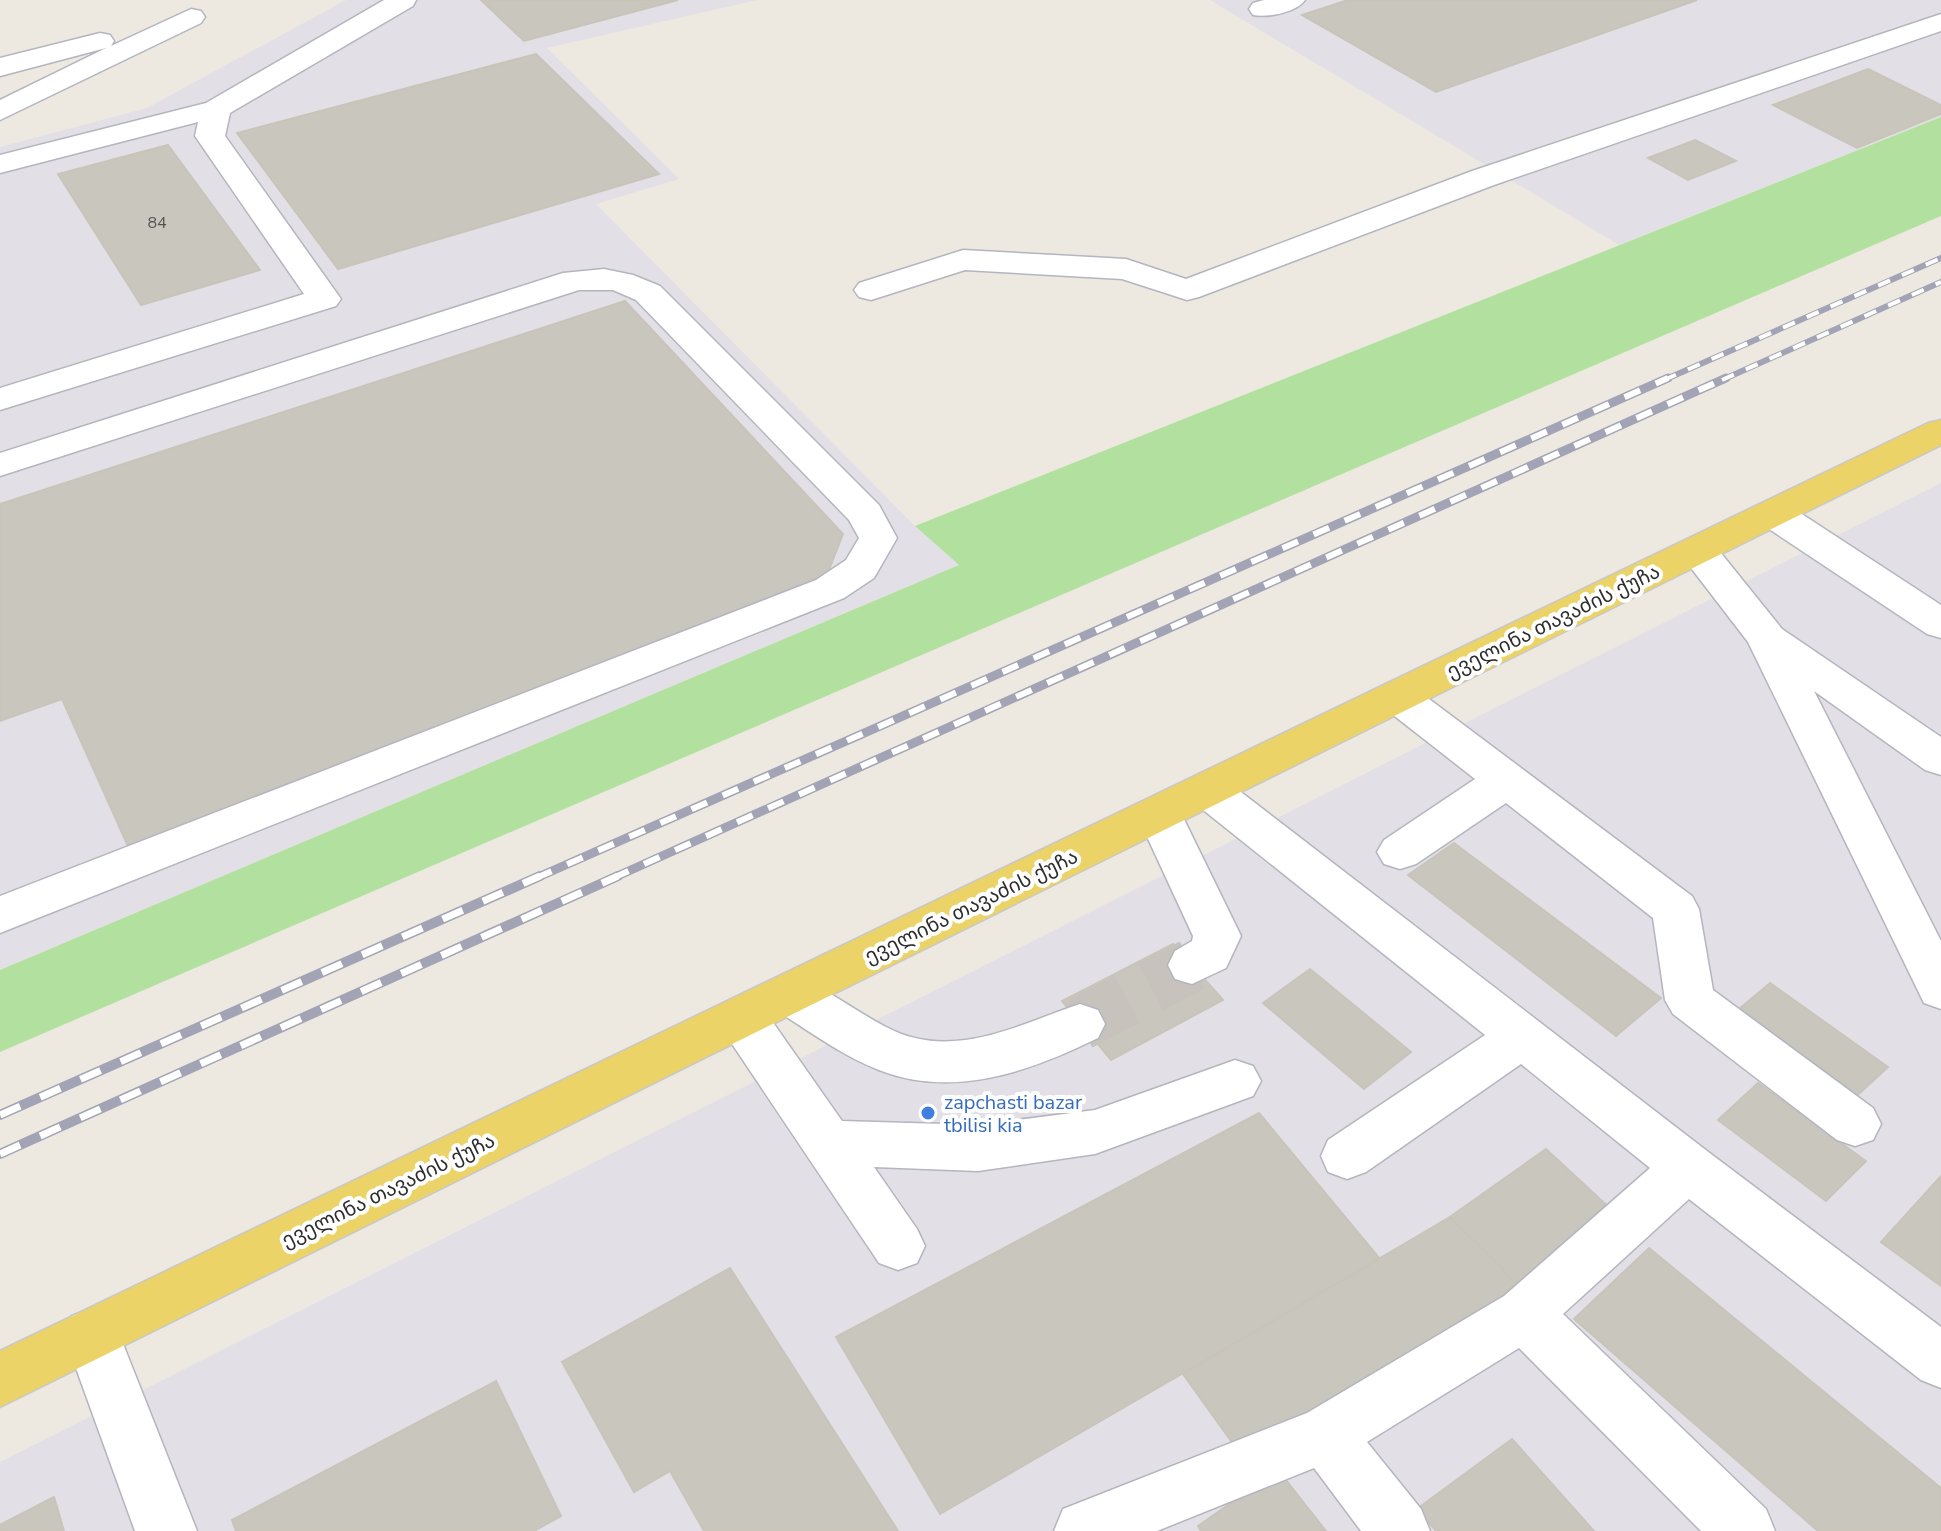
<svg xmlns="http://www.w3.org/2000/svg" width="1941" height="1531" font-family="'Nunito Sans','Noto Sans Georgian',sans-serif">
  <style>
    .industrial { fill: #e2e0e6 }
    .green { fill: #b2e19f }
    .building { fill: #c9c6be; stroke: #c9c4b9; stroke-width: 2 }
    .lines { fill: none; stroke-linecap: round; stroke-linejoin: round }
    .minor-tunnel { stroke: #c7c3bc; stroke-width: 53; stroke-dasharray: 53 27; stroke-linecap: butt }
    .minor-casing { stroke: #b3b5bf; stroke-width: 3 }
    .major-casing { stroke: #c8c8c8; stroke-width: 3 }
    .minor { fill: #fff; fill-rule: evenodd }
    .major { fill: #ebd368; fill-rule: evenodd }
    .rail-far2-casing { stroke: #a2a4b6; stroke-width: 6 }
    .rail-far1-casing { stroke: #a2a4b6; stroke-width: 9 }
    .rail-casing { stroke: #a2a4b6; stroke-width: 10 }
    .rail-far2 { stroke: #fff; stroke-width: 4; stroke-dasharray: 13; stroke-linecap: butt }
    .rail-far1 { stroke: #fff; stroke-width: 6; stroke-dasharray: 17; stroke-linecap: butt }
    .rail { stroke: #fff; stroke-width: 7; stroke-dasharray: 22; stroke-linecap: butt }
    .shop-dot { fill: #3f7fe0; stroke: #fff; stroke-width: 3 }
    .labels { text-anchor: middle; stroke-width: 8; stroke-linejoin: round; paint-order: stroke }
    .number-label { font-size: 16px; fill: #545351 }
    .street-label { font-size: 20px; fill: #2d2d2d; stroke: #fff }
    .shop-label { font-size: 20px; fill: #366cbe; stroke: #fff; text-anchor: start }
  </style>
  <rect width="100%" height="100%" fill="#ede8e0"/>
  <g class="industrial">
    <polygon points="346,0 757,0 547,48 679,179 596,204 915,526 959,565 0,970 0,147 147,108"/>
    <polygon points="1210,0 1941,0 1941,117 1619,245"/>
    <polygon points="1941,483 1941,1531 0,1531 0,1462"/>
  </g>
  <polygon class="green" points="1941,117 1941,216 0,1052 0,970 959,565 915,526"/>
  <g class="building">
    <polygon points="481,0 678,0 524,41"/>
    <polygon points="1348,0 1697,0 1436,92 1302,15"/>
    <polygon points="536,54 659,174 338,269 237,133"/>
    <polygon points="1868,69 1941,105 1941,114 1857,148 1773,105"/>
    <polygon points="1695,140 1736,161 1688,180 1648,158"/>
    <polygon points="168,145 260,270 141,305 58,174"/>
    <polygon points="625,301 843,534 827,575 131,853 62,699 0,721 0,504"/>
    <polygon points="1454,843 1661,998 1616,1036 1408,875"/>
    <polygon points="1173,944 1223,1000 1111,1060 1062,1001"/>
    <polygon points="1310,969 1411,1052 1364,1089 1263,1003"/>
    <polygon points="1770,983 1888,1067 1850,1102 1732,1015"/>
    <polygon points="1758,1083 1866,1161 1826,1201 1718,1120"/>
    <polygon points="1259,1113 1380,1259 940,1514 836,1337"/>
    <polygon points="1546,1149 1616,1214 1519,1286 1450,1217"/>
    <polygon points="1941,1176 1941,1286 1881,1242"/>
    <polygon points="1450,1217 1519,1286 1241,1455 1183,1374"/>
    <polygon points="1649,1248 1941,1488 1941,1531 1818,1531 1574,1319"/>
    <polygon points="730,1268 898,1531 704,1531 670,1471 634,1492 562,1362"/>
    <polygon points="496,1381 561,1516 534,1531 236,1531 232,1520"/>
    <polygon points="1512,1439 1594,1531 1436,1531 1417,1509"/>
    <polygon points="1278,1470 1326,1531 1201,1531 1198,1526"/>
    <polygon points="54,1497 64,1531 0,1531 0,1525"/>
  </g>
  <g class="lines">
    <polyline class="minor-tunnel" points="1080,1024 1192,965"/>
    <g class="minor-casing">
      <g id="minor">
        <polygon points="384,0 416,0 413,6 230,113 225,136 341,299 336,306 0,410 0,388 304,294 195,136 198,122 0,173 0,155 206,103"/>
        <path d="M1264,0H1305C1297,12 1268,18 1253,15L1249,9L1253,3Z"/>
        <polygon points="191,9 201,11 205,17 201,23 0,120 0,100 106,48 0,76 0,58 100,33 110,35 114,41 111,46"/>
        <polygon points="1941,14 1941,31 1494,185 1199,297 1187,300 1122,279 965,270 871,300 859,297 854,290 859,283 963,250 1126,259 1186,279 1472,171"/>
        <polygon points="604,269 633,275 660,286 879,505 897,538 874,578 844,598 0,933 0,896 816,580 846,560 859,538 849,520 636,300 613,290 579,290 0,476 0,453 563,273"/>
        <polygon points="1774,502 1788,505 1941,605 1941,638 1927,634 1760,523 1755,514 1760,505"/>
        <polygon points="1698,538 1712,542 1782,629 1941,737 1941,775 1925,770 1814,691 1941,941 1941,1009 1924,1003 1748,642 1678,551 1684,542"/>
        <polygon points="1398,682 1413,687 1692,896 1699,909 1713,990 1873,1108 1881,1124 1873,1140 1855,1146 1837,1140 1673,1014 1665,1000 1653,918 1506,803 1416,864 1400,869 1384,864 1377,852 1384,840 1475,779 1383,707 1377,697 1383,687"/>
        <polygon points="1208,774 1224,779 1707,1151 1941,1327 1941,1388 1921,1380 1689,1199 1563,1314 1766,1509 1775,1531 1701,1531 1519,1348 1367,1442 1421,1509 1430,1531 1361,1531 1314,1468 1157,1531 1054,1531 1063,1509 1307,1413 1504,1296 1650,1168 1521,1064 1366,1172 1347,1179 1328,1172 1321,1156 1328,1140 1485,1035 1192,801 1186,790 1192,779"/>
        <polygon points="1160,798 1176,803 1241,936 1226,968 1192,984 1175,979 1168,965 1175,951 1192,941 1193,936 1137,815 1144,803"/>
        <path d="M789,974C824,986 853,1010 886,1027C952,1062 1017,1025 1080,1004L1098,1010L1105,1024L1098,1038C1029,1072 953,1099 879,1070C840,1055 807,1029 772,1008L764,994L772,980Z"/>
        <polygon points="742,998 760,1004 842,1121 978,1125 1095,1110 1235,1060 1253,1066 1261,1081 1253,1096 1095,1154 978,1171 874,1167 917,1229 925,1246 917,1263 898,1270 879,1263 724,1032 717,1018 724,1004"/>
        <polygon points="92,1309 112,1316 197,1531 135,1531 64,1335 72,1316"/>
      </g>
    </g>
    <g class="major-casing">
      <polygon id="major" points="1941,420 1941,445 0,1407 0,1351 1928,423"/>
    </g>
    <use href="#minor" class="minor"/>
    <use href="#major" class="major"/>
    <g class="rail-far2-casing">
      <g id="rail-far2">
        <polyline points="1664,380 1941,258"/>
        <polyline points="1722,380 1941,282"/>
      </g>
    </g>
    <g class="rail-far1-casing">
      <g id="rail-far1">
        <polyline points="536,878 1668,378"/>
        <polyline points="613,878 1726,378"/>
      </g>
    </g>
    <g class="rail-casing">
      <g id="rail">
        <polyline points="0,1115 540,876"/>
        <polyline points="0,1154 618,876"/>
      </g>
    </g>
    <use href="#rail-far2" class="rail-far2"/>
    <use href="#rail-far1" class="rail-far1"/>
    <use href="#rail" class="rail"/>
  </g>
  <circle class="shop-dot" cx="928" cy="1113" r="8"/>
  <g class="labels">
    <g class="number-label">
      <text x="157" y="228">84</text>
    </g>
    <g class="street-label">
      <text transform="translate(1553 621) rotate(-26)" y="7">ეველინა თავაძის ქუჩა</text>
      <text transform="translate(971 906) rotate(-26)" y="7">ეველინა თავაძის ქუჩა</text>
      <text transform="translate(388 1190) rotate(-26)" y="7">ეველინა თავაძის ქუჩა</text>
    </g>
    <g class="shop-label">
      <text x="944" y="1109">zapchasti bazar<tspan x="944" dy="23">tbilisi kia</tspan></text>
    </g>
  </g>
</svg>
